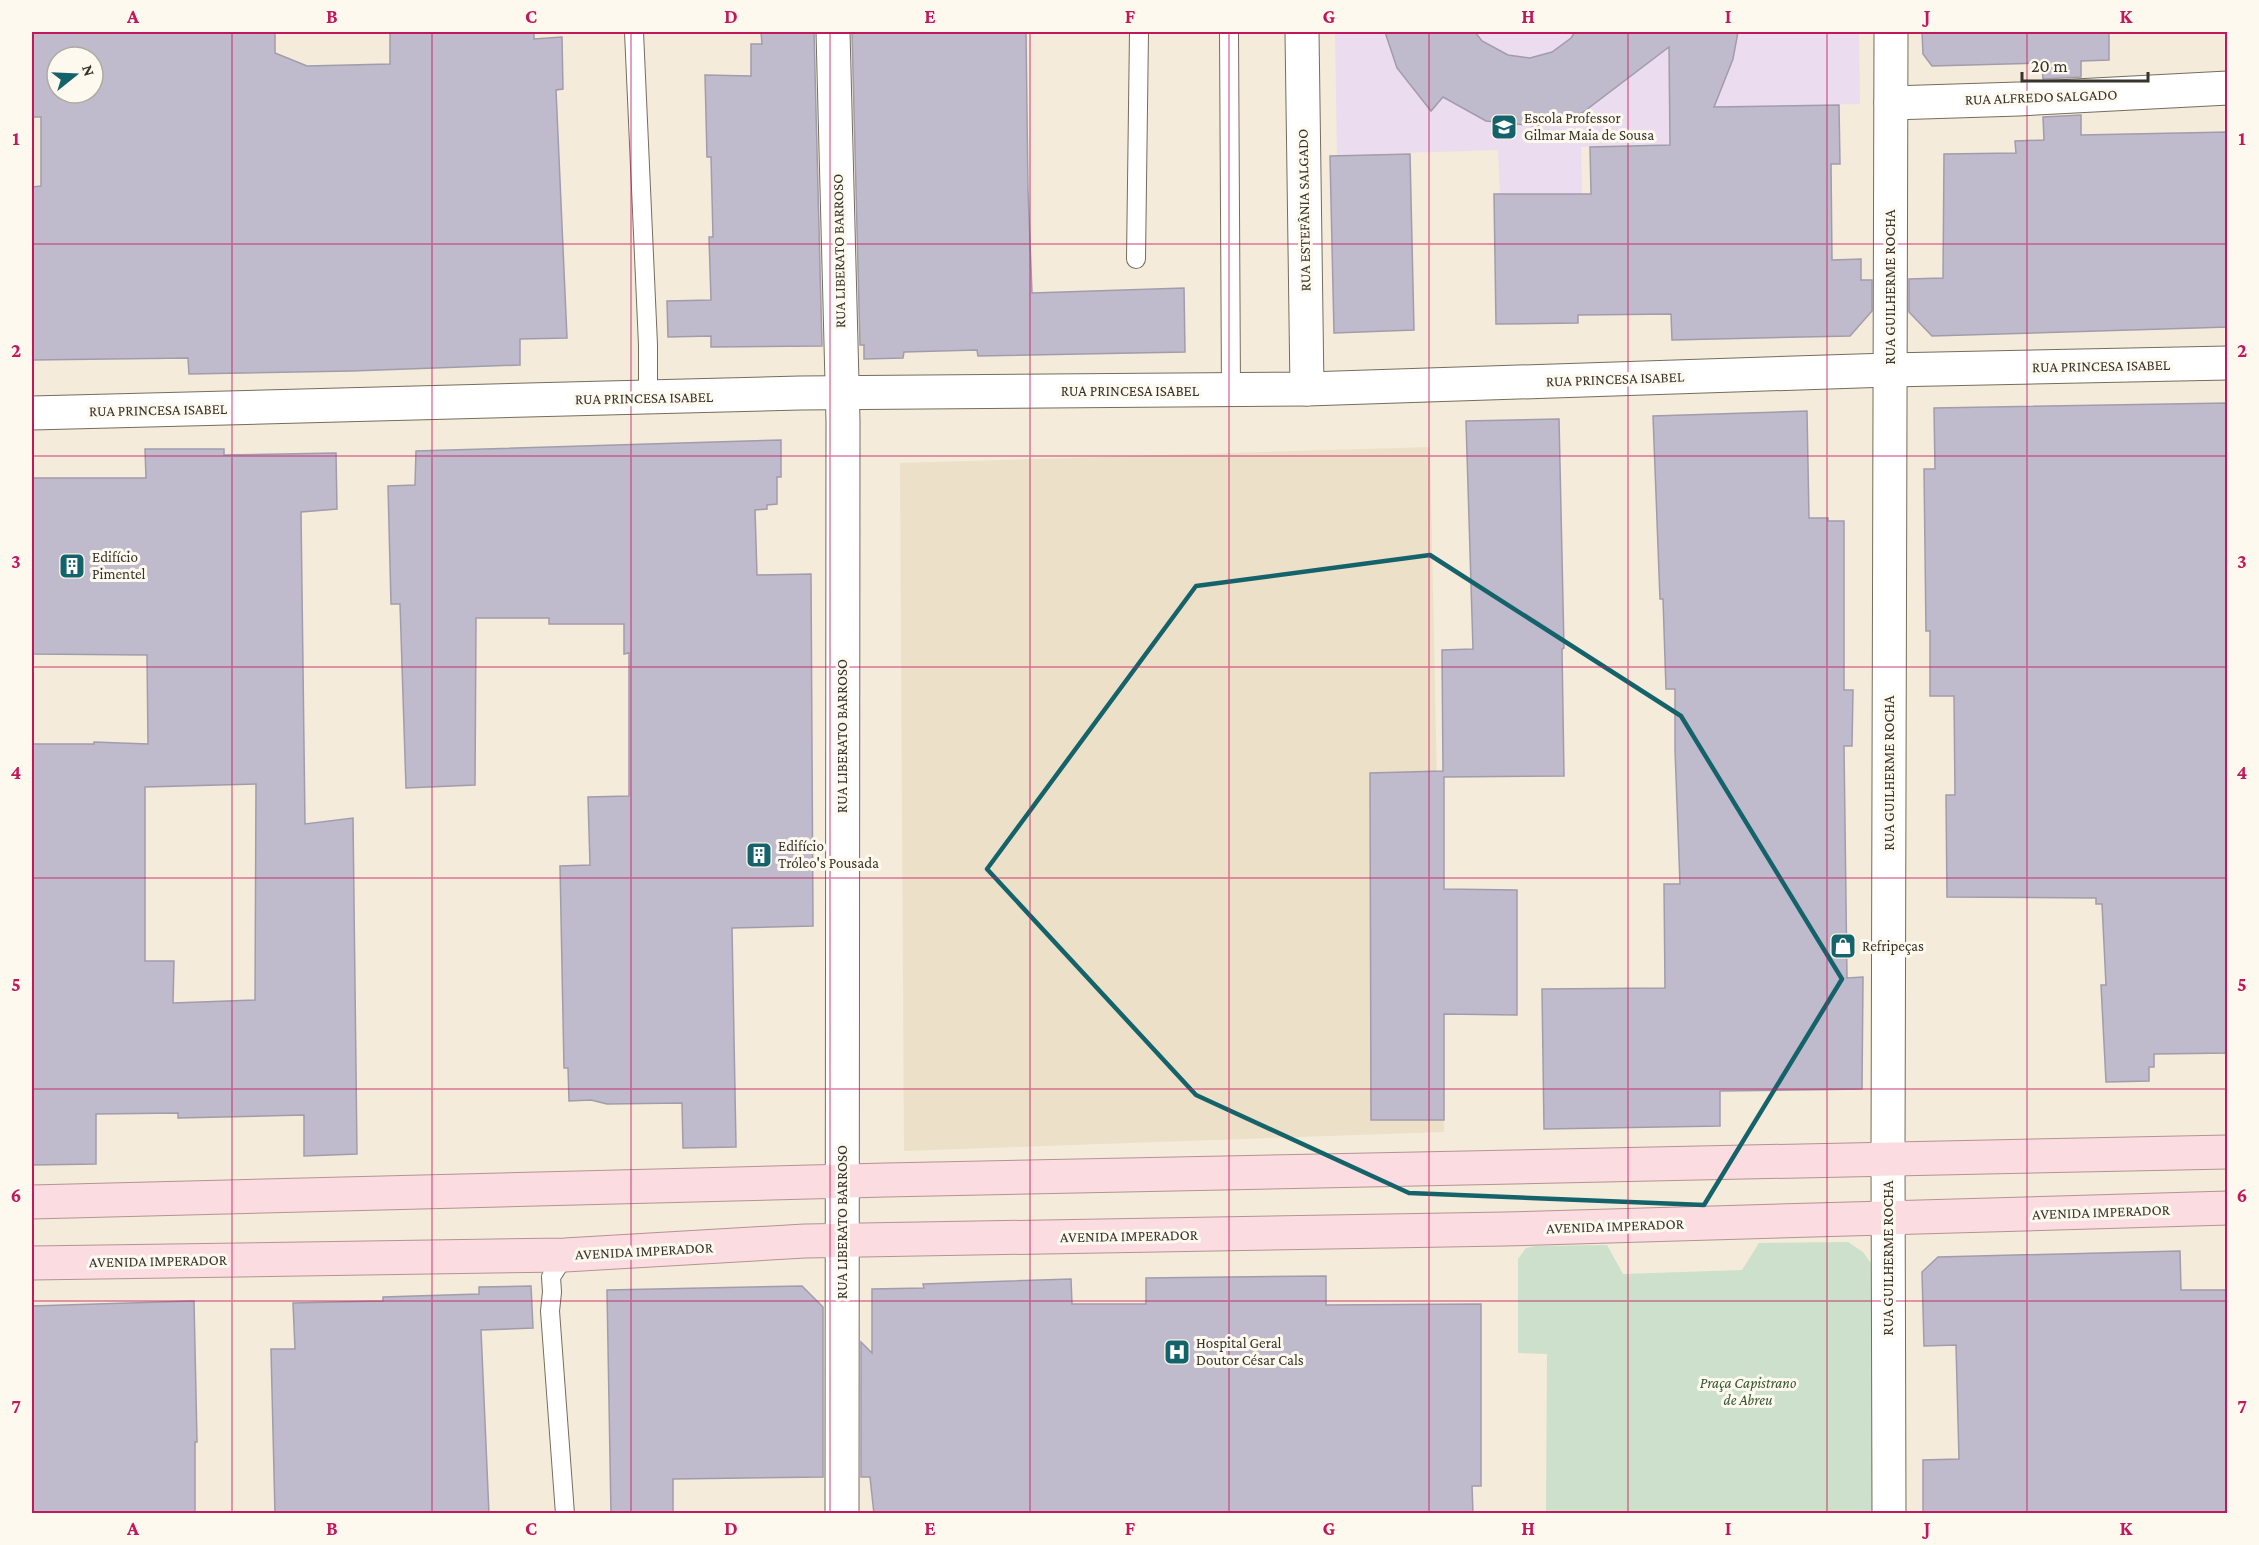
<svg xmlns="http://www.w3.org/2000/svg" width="2259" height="1545" font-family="'Crimson Pro',serif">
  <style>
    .built { fill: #ede0c9 }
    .education { fill: #ebdcef }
    .green { fill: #cce0cb }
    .building { fill: #c0bbcc; stroke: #a19cac; stroke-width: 1.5; fill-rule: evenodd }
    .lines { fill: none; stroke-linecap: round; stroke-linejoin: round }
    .lane-casing { stroke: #756d5e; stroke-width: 20 }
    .street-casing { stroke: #756d5e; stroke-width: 35 }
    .primary-casing { stroke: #b59294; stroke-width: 35 }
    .lane { stroke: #fff; stroke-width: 18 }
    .street { stroke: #fff; stroke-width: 33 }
    .primary { stroke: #fbdce0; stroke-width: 33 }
    .marked { fill: none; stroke: #14636a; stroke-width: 4.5; stroke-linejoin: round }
    .grid { fill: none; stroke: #c2185b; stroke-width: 1.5; stroke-opacity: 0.55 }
    .labels { text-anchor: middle; stroke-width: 6; stroke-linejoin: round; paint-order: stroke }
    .street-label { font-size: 15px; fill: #37332d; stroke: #fef9ee }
    .poi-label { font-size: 15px; fill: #37332d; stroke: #fef9ee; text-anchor: start }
    .park-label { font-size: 15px; font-style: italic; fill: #335531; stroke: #fef9ee }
    .neatline { fill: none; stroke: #c2185b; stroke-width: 2 }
    .grid-label { font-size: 20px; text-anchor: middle; font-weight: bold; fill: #c2185b }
  </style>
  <rect width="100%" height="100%" fill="#f4ebda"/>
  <polygon class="built" points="1430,447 1444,1132 904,1151 900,463"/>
  <polygon class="education" points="1335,32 1859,32 1860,104 1671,109 1670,145 1581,147 1582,194 1500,194 1498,150 1337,155"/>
  <polygon class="green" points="1848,1242 1863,1252 1872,1265 1872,1513 1546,1513 1547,1354 1518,1353 1518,1259 1526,1248 1535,1246 1607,1245 1623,1274 1742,1270 1759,1243"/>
  <g class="building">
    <path d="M32,32H275V53L307,66L390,64V32H534V39L562,37L563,89L556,90L567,338L520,339V365L352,371L189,374L188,358L32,360V187L41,186V117H32ZM57,57H93V93H57Z"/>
    <polygon points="761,32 814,32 822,346 711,347 711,336 668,337 667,301 711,300 709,237 713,237 711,157 707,157 705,75 751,76 751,44 762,44"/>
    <polygon points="852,32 1026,32 1028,190 1032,293 1184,288 1185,352 978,356 977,350 904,352 903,358 864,359 864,345 860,345"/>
    <polygon points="1385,32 1475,32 1482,41 1508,55 1530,58 1552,52 1571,38 1575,32 1738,32 1733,59 1714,107 1839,105 1840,164 1831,164 1832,260 1861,259 1861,280 1872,280 1872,311 1850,336 1672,340 1671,314 1578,315 1578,323 1496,324 1494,194 1591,194 1590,147 1670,145 1669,47 1582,113 1536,126 1486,121 1443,97 1431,111 1397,68"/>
    <polygon points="1922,32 2109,32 2109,60 2081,61 2081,77 2043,79 2042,63 1932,66 1923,54"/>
    <polygon points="2081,115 2081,135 2228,132 2228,327 1932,336 1909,312 1909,279 1943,278 1944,154 2016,153 2015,141 2044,140 2043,117"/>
    <polygon points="1410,154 1414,330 1334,333 1330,156"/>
    <polygon points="2228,403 2228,1053 2154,1054 2154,1067 2149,1067 2149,1081 2106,1082 2101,985 2106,985 2102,904 2096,904 2096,898 1947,897 1946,795 1955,795 1954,696 1930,696 1930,631 1926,631 1924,469 1935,469 1934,408"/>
    <polygon points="1807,411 1809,518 1828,518 1828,521 1844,521 1844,690 1853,690 1852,746 1844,746 1847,978 1863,977 1862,1089 1720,1091 1720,1126 1544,1129 1542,989 1665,988 1664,884 1680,884 1675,750 1675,689 1666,689 1663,599 1660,599 1653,416"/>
    <polygon points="1559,419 1564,648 1562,649 1564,776 1444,777 1444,889 1517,890 1517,1015 1444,1014 1444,1120 1371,1120 1370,773 1443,771 1442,650 1473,649 1466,421"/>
    <polygon points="781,440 781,477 777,477 777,504 767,505 767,509 755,510 757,575 811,574 813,926 732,928 736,1147 683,1148 682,1103 607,1104 591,1100 569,1101 568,1068 564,1068 560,866 590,865 588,797 629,796 629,653 624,654 624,624 549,624 549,618 476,618 475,785 406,788 400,604 391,604 388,486 415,485 416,451"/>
    <path d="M145,449H224V455L336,453L337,509L301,512L305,824L353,818L357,1154L304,1156V1115L178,1118V1113L96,1114V1164L32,1165V744H94V742L148,744L147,655L32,654V478H146ZM256,784L255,1000L173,1003L174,961H145V787Z"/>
    <polygon points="2180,1251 2181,1290 2228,1290 2228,1514 1923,1514 1923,1460 1959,1459 1956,1345 1924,1346 1922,1272 1938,1257"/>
    <polygon points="1326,1276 1326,1305 1481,1304 1481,1486 1472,1486 1473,1514 874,1514 870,1477 861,1477 861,1342 872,1353 872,1289 924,1288 923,1284 1071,1279 1072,1304 1146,1304 1146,1278"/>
    <polygon points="531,1286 533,1328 481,1330 489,1514 275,1514 271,1349 295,1349 293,1303 383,1301 383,1297 479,1294 479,1287"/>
    <polygon points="802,1286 823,1307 823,1477 673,1479 673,1514 611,1514 607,1290"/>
    <polygon points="194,1301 197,1442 195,1442 195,1514 32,1514 32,1306"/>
  </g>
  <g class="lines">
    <g class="lane-casing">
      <g id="lane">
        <polyline points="634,32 648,345 648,398"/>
        <polyline points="1229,32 1231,390"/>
        <polyline points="1136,259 1139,32"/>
        <polyline points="565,1514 550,1311 552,1292 551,1277 565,1255"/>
      </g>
    </g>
    <g class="street-casing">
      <g id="street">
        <polyline points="833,32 843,421 842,1514"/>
        <polyline points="1302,32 1307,389"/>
        <polyline points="1891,103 2019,99 2228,88"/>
        <polyline points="32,413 800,393 1307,389 1889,370 2228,363"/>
        <polyline points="1889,1514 1888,1158 1891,32"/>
      </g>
    </g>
    <g class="primary-casing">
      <g id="primary">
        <polyline points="32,1202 886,1180 2228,1152"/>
        <polyline points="32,1263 565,1255 805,1241 1505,1229 2228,1208"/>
      </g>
    </g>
    <use href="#lane" class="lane"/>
    <use href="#street" class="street"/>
    <use href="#primary" class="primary"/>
  </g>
  <path class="marked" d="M1430,555L1681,716L1842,979L1704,1205L1409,1193L1196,1095L987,869L1196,586Z"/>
  <path class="grid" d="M232,32V1514M432,32V1514M631,32V1514M830,32V1514M1030,32V1514M1229,32V1514M1429,32V1514M1628,32V1514M1827,32V1514M2027,32V1514M32,244H2228M32,456H2228M32,667H2228M32,878H2228M32,1089H2228M32,1301H2228"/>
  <defs>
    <g id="school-square" transform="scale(1.35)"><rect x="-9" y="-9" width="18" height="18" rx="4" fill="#14636a" stroke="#fef9ee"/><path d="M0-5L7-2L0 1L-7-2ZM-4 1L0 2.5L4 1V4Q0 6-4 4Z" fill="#fff"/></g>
    <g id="building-square" transform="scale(1.35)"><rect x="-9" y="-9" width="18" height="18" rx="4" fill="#14636a" stroke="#fef9ee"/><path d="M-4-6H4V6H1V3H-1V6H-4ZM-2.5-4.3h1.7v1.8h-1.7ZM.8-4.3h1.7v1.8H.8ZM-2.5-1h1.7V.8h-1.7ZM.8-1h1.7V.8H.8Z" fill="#fff"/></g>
    <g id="shop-square" transform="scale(1.35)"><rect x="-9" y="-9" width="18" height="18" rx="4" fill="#14636a" stroke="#fef9ee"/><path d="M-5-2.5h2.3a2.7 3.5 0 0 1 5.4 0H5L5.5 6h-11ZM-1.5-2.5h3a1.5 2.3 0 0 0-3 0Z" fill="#fff"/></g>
    <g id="hospital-square" transform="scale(1.35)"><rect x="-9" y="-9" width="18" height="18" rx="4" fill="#14636a" stroke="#fef9ee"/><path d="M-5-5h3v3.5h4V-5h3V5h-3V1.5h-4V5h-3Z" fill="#fff"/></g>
  </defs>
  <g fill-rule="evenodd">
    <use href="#school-square" x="1504" y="127"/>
    <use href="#building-square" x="72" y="566"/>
    <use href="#building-square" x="759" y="855"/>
    <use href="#shop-square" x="1843" y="946"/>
    <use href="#hospital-square" x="1177" y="1352"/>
  </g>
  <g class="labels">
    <g class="street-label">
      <text transform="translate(2041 97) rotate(-2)" y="5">RUA ALFREDO SALGADO</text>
      <text transform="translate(1304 210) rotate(-91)" y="5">RUA ESTEFÂNIA SALGADO</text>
      <text transform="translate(839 251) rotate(-91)" y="5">RUA LIBERATO BARROSO</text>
      <text transform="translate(1890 287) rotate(-90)" y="5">RUA GUILHERME ROCHA</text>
      <text transform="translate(2101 366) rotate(-1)" y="5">RUA PRINCESA ISABEL</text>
      <text transform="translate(1615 379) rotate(-2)" y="5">RUA PRINCESA ISABEL</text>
      <text x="1130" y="396">RUA PRINCESA ISABEL</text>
      <text transform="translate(644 398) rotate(-1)" y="5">RUA PRINCESA ISABEL</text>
      <text transform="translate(158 410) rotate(-1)" y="5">RUA PRINCESA ISABEL</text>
      <text transform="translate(842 736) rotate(-90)" y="5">RUA LIBERATO BARROSO</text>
      <text transform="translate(1889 773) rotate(-90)" y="5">RUA GUILHERME ROCHA</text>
      <text transform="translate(2101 1212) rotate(-2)" y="5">AVENIDA IMPERADOR</text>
      <text transform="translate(842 1222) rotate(-90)" y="5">RUA LIBERATO BARROSO</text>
      <text transform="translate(1615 1226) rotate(-2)" y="5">AVENIDA IMPERADOR</text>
      <text transform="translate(1129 1236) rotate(-1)" y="5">AVENIDA IMPERADOR</text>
      <text transform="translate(644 1251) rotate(-3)" y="5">AVENIDA IMPERADOR</text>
      <text transform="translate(1888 1258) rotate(-90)" y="5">RUA GUILHERME ROCHA</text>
      <text transform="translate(158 1261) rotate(-1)" y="5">AVENIDA IMPERADOR</text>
    </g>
    <g class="poi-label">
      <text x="1524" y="123">Escola Professor<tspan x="1524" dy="17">Gilmar Maia de Sousa</tspan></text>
      <text x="92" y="562">Edifício<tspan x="92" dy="17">Pimentel</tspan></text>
      <text x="778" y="851">Edifício<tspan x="778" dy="17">Tróleo's Pousada</tspan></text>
      <text x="1862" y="951">Refripeças</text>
      <text x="1196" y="1348">Hospital Geral<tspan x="1196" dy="17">Doutor César Cals</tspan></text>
    </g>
    <g class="park-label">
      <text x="1748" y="1388">Praça Capistrano<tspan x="1748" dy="17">de Abreu</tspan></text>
    </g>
  </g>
  <rect width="2259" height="1545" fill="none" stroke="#fef9ee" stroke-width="66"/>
  <g transform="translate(75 75) rotate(72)"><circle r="28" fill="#fef9ee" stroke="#aeaaa1" stroke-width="1.5"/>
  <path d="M0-4.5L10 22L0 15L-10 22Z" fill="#14636a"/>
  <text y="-9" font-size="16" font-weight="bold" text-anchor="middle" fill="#37332d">N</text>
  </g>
  <path d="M2022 72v9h126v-9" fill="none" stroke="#37332d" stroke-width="3"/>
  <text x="2031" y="72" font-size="18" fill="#37332d" stroke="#fef9ee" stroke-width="4.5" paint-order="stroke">20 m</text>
  <rect x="33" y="33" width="2193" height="1479" class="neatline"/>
  <g class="grid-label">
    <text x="133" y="23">A</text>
    <text x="332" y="23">B</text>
    <text x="531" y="23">C</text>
    <text x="731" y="23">D</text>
    <text x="930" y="23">E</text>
    <text x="1130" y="23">F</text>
    <text x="1329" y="23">G</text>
    <text x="1528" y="23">H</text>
    <text x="1728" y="23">I</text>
    <text x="1927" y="23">J</text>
    <text x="2126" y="23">K</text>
    <text x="16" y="145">1</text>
    <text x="2242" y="145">1</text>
    <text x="16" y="357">2</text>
    <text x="2242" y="357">2</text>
    <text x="16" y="568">3</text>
    <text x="2242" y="568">3</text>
    <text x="16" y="779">4</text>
    <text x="2242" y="779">4</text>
    <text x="16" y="991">5</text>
    <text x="2242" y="991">5</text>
    <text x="16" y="1202">6</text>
    <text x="2242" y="1202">6</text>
    <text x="16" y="1413">7</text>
    <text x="2242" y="1413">7</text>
    <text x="133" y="1535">A</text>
    <text x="332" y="1535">B</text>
    <text x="531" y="1535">C</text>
    <text x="731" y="1535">D</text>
    <text x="930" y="1535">E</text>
    <text x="1130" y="1535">F</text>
    <text x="1329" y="1535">G</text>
    <text x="1528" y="1535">H</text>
    <text x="1728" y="1535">I</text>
    <text x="1927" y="1535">J</text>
    <text x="2126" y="1535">K</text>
  </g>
</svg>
